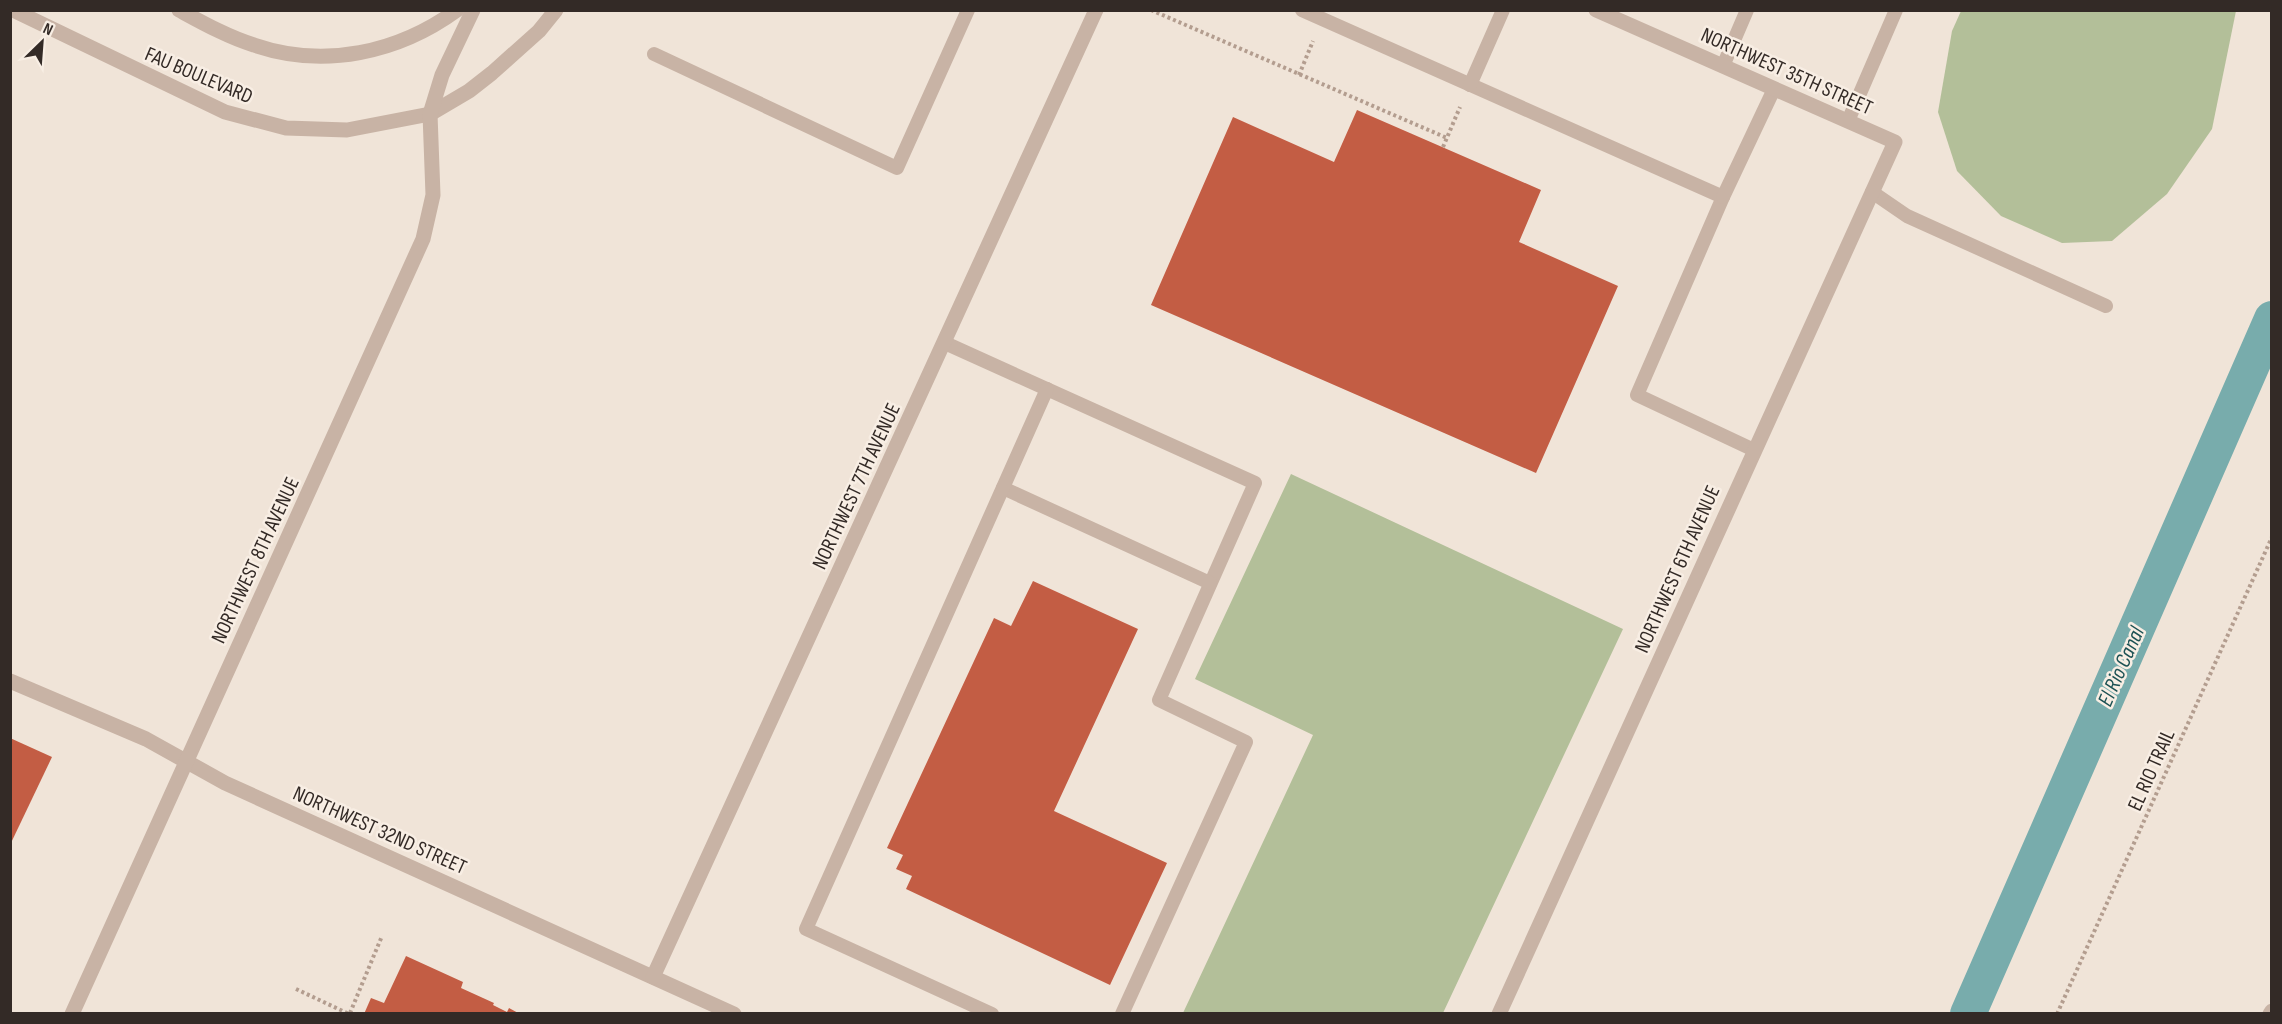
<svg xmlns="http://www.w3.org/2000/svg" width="2282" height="1024" font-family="'Sofia Sans Condensed',sans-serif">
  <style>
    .green { fill: #b3bf99 }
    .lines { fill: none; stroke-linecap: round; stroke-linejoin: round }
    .canal { stroke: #78acac; stroke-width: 36 }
    .building { fill: #c35d44 }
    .path { stroke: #b39d8f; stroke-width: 4; stroke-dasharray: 3 3; stroke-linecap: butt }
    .service { stroke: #c8b3a5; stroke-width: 14 }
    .minor { stroke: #c8b3a5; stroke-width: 15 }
    .tertiary { stroke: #c8b3a5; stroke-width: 15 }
    .labels { text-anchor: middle; stroke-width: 5; stroke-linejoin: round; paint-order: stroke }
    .street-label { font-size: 21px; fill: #332a26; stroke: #f8eee4 }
    .water-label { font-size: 22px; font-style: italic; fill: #1d5254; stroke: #f8eee4 }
  </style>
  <rect width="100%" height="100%" fill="#f0e4d8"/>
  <g class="green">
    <polygon points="1961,11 2236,11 2212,129 2167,194 2112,241 2062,243 2001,216 1957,171 1938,112 1952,31"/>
    <polygon points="1291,474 1623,629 1443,1013 1183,1013 1313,735 1195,679"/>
  </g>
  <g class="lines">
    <polyline class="canal" points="1968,1014 2272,319"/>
  </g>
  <g class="building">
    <polygon points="1357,110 1541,190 1519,242 1618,286 1536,473 1151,305 1233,117 1334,162"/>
    <polygon points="1033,581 1138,629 1054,811 1167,863 1110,985 906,889 912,876 896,869 903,855 887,848 994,618 1011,626"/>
    <polygon points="10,738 52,757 10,845"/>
    <polygon points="406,956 463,982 461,988 494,1003 493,1005 507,1012 509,1008 520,1014 364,1014 371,998 384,1003"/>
  </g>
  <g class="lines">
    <g class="path">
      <polyline points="1151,10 1447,138"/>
      <polyline points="1299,75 1313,41"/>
      <polyline points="1443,147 1460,107"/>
      <polyline points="296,989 349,1014"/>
      <polyline points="350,1013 382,936"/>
      <polyline points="2057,1014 2272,537"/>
    </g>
    <g class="service">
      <polyline points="1302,10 1723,197 1637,395 1754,450"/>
      <polyline points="654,54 897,168 968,10"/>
      <polyline points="1723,66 1747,10"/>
      <polyline points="1470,85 1503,10"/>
      <polyline points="1848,121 1896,10"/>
      <polyline points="1872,192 1907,216 2106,306"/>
      <polyline points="1723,197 1774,89"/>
      <polyline points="945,343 1255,483 1159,700 1246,742 1122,1014"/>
      <polyline points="1003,488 1210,583"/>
      <polyline points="992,1014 806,929 1047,389"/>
    </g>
    <g class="minor">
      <polyline points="10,681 146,739 225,783 734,1014"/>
      <polyline points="653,977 1096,10"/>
      <polyline points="1499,1014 1895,142 1596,10"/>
    </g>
    <g class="tertiary">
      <polyline points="13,10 225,112 286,128 347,130 430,114 469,91 492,73 539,31 556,10"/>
      <path d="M179,10C203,23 228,37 254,45C324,69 398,53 457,10"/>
      <polyline points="72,1014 423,239 433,195 430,114 442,75 473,10"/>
      <polyline points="2270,1014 2272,1011"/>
    </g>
  </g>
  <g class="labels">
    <g class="street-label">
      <text transform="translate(1787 71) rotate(24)" y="7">NORTHWEST 35TH STREET</text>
      <text transform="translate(199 75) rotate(23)" y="7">FAU BOULEVARD</text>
      <text transform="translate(856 486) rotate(-65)" y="7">NORTHWEST 7TH AVENUE</text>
      <text transform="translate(255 560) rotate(-65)" y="7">NORTHWEST 8TH AVENUE</text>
      <text transform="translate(1677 569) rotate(-66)" y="7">NORTHWEST 6TH AVENUE</text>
      <text transform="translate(2151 770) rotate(-66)" y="7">EL RIO TRAIL</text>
      <text transform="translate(380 830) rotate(24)" y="7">NORTHWEST 32ND STREET</text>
    </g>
    <g class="water-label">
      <text transform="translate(2120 666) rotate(-66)" y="8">El Rio Canal</text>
    </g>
  </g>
  <rect width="2282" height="1024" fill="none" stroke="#332a26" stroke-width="24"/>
  <g transform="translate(42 42) rotate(25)" stroke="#f8eee4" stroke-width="4.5" paint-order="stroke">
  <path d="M0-4.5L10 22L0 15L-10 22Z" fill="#332a26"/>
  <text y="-9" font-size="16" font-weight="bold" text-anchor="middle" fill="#332a26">N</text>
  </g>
</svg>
